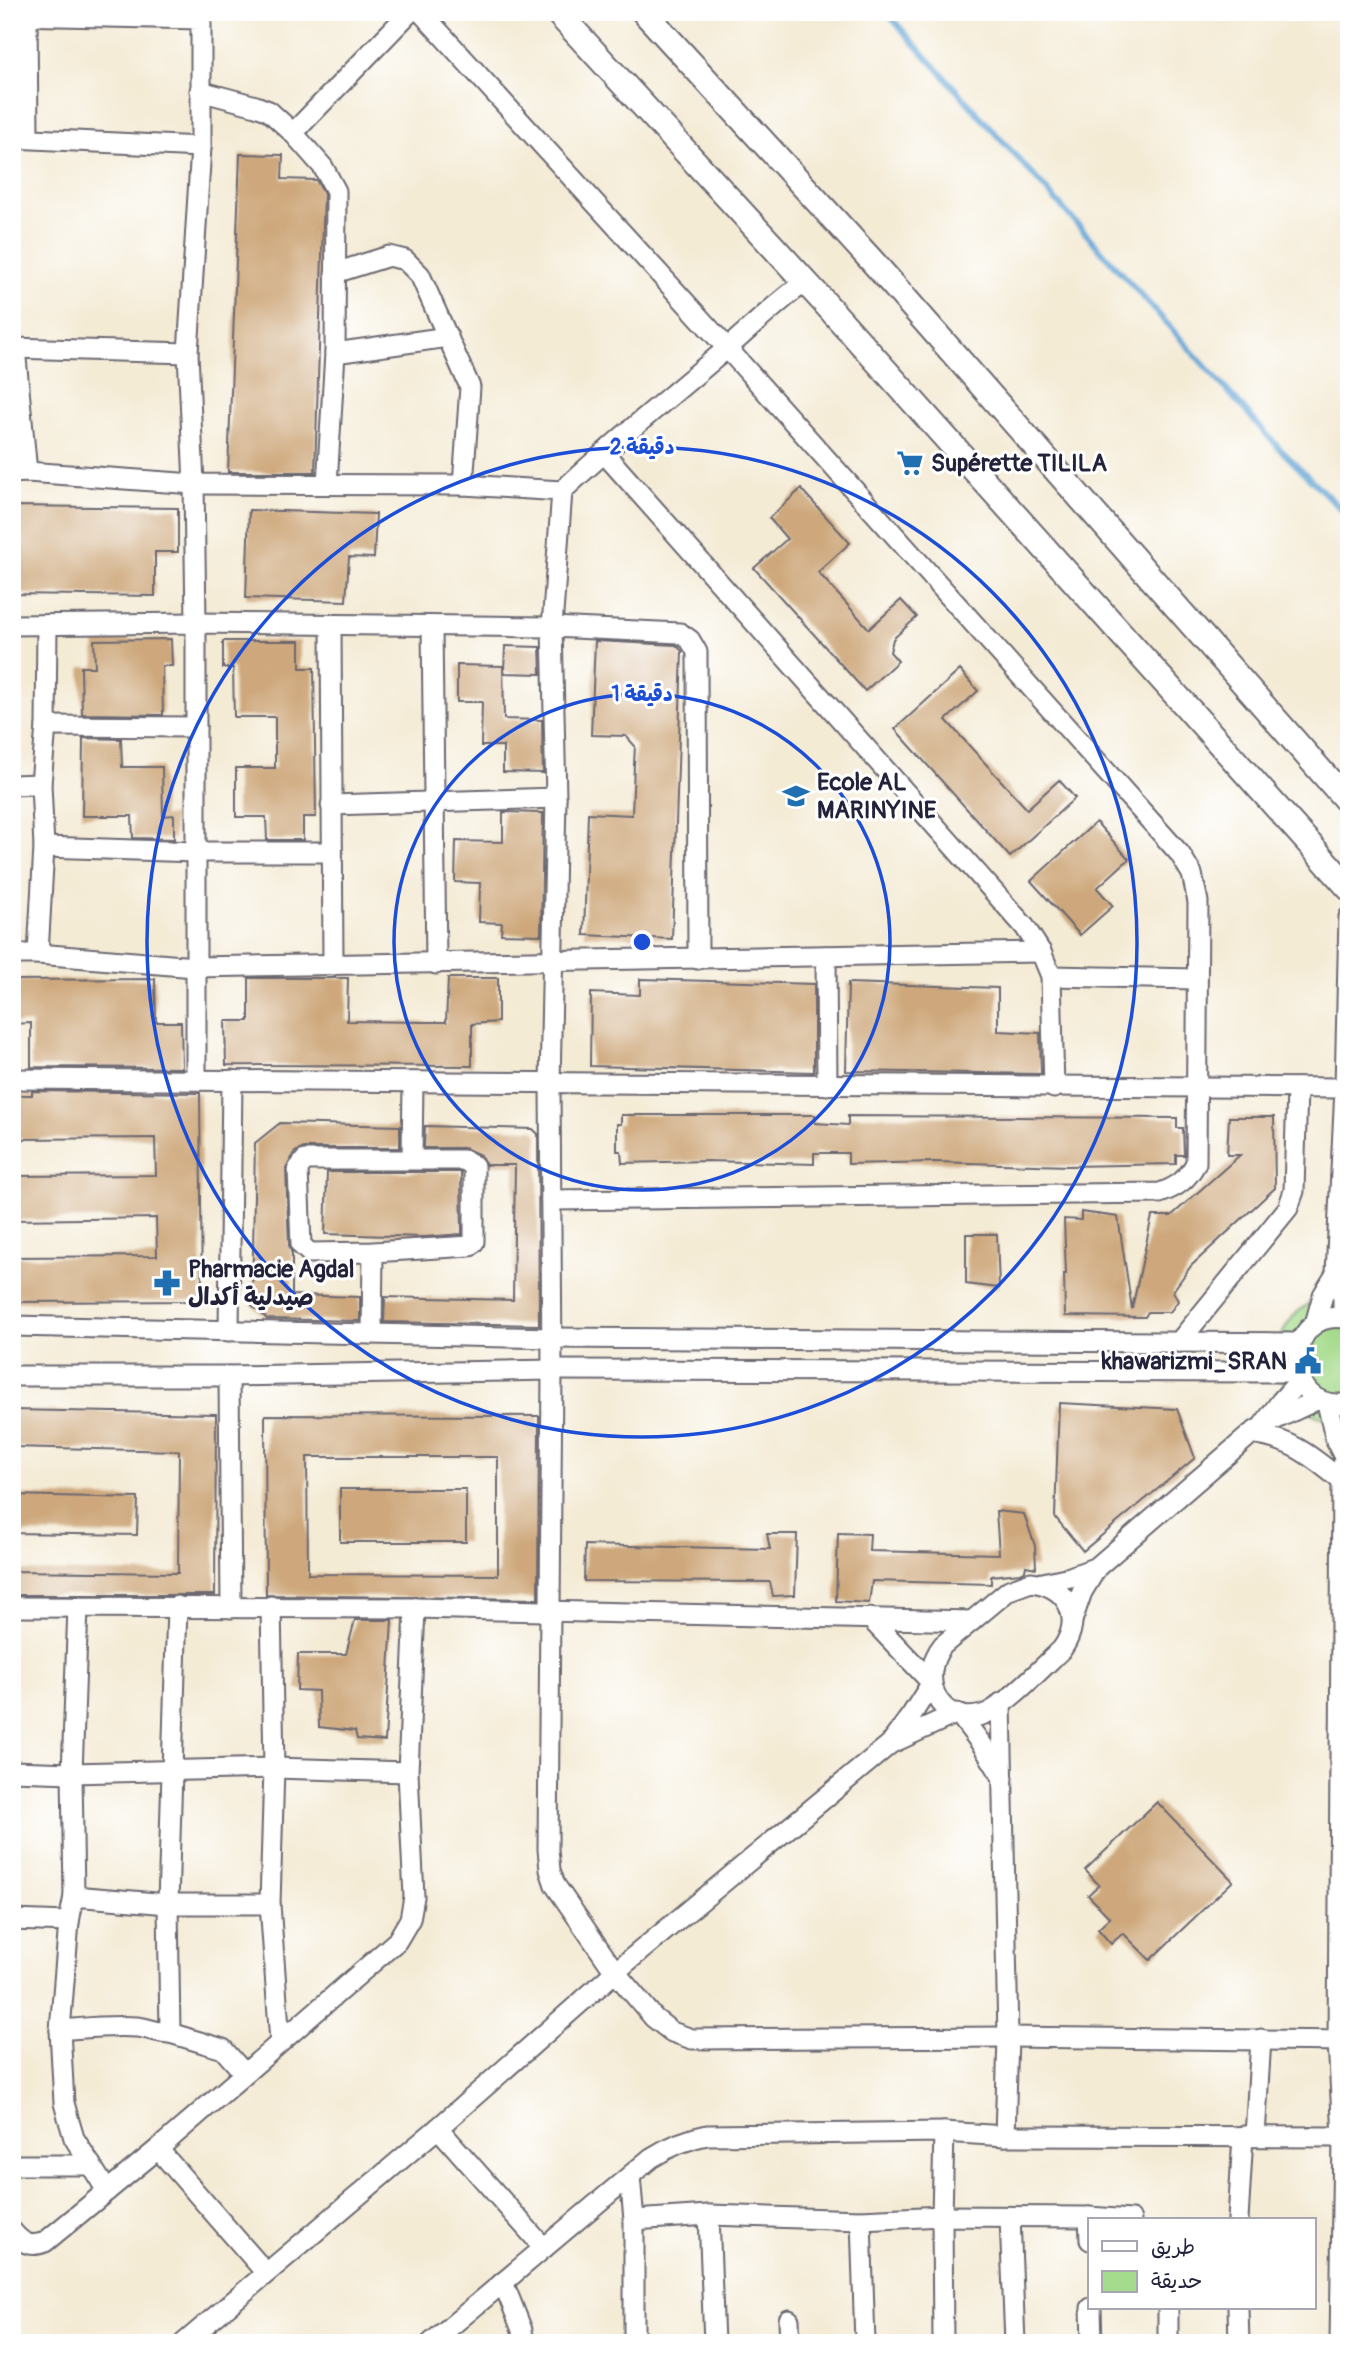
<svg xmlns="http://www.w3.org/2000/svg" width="1361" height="2355" font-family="Pangolin,'Playpen Sans Arabic',sans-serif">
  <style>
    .green { fill: #a5db8c; stroke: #647e64; stroke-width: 2 }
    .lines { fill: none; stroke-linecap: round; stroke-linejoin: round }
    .stream { stroke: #5ea2d3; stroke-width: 6 }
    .building { fill: #cea87c; fill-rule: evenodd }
    .minor-casing { stroke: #6c6871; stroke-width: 23 }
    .major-casing { stroke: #6c6871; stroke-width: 28 }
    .minor { stroke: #fff; stroke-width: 19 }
    .major { stroke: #fff; stroke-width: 24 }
    .ring { fill: none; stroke: #1d4ed8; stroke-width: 3.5 }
    .labels { text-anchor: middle; stroke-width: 6; stroke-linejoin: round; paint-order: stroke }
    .poi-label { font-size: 24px; font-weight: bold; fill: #22223b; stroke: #fff; text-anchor: start }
    .centre { fill: #1d4ed8; stroke: #fff; stroke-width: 3.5 }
    .ring-label { font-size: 21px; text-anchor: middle; font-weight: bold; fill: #1d4ed8; stroke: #fff; stroke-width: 6; stroke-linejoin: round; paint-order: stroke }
  </style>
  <rect width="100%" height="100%" fill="#fff"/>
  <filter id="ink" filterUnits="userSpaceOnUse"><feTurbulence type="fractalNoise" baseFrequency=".0143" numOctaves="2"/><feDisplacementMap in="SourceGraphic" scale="14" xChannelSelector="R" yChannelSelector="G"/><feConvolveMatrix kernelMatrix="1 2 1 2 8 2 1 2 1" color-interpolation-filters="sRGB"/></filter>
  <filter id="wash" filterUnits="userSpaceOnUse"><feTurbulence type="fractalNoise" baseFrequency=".00686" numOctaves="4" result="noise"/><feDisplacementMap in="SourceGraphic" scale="28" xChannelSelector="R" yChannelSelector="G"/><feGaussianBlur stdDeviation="1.57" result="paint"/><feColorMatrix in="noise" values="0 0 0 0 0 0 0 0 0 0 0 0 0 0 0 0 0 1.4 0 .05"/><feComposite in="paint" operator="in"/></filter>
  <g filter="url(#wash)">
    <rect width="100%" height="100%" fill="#f4ebd5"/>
    <path class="green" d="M1349,1295V1422C1274,1423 1251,1331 1316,1300C1326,1296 1339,1296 1349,1295Z"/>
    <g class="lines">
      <polyline class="stream" points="886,12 1279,448 1349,517"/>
    </g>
    <g id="blocks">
      <g class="building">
        <polygon points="240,154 283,155 282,179 316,180 324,194 315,472 228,472"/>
        <polygon points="801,489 850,543 818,572 869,629 901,600 917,617 893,639 890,652 898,661 865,691 754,568 787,539 769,518"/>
        <polygon points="12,506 178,508 178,552 155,552 155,596 12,594"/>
        <polygon points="249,510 376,514 374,558 349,557 346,601 246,598"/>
        <polygon points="171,639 172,666 162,666 163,715 82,714 81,667 95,667 94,640"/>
        <polygon points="223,641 300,641 300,668 314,668 316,817 303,817 303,840 267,840 266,817 236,817 236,768 275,768 275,717 234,717 233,668 223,668"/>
        <polygon points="595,641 676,645 682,651 672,939 584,935 588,813 632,815 634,764 635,746 626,736 591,735"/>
        <polygon points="505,646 540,647 541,674 504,673"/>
        <polygon points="457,665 503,666 504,719 542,720 543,773 503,772 503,746 481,746 482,702 457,702"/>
        <polygon points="960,670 978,691 946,720 994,773 1027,809 1059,780 1075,798 1010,857 895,729"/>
        <polygon points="83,738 121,739 122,767 162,767 163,816 174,815 174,839 133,838 132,816 82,816"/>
        <polygon points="503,812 543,813 541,935 501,934 502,923 479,922 480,883 455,882 456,841 503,842"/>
        <polygon points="1096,822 1129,859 1097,888 1113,906 1080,935 1031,881"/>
        <polygon points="249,978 348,978 347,1021 426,1022 446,1022 448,978 498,978 498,1022 472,1024 472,1066 226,1065 225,1021 249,1021"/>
        <polygon points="155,979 156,1022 181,1022 182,1068 31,1067 31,1023 12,1024 12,980"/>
        <polygon points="640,979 814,984 814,1072 590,1066 591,993 640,995"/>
        <polygon points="848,983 998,988 998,1031 1040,1033 1041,1074 846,1071"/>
        <polygon points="32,1091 200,1093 202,1301 12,1302 12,1257 157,1256 156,1218 12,1220 12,1176 156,1175 155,1138 12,1139 12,1095 32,1095"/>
        <polygon points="621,1115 815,1115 815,1123 848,1125 848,1116 1177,1118 1177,1128 1183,1128 1184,1155 1176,1155 1176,1164 1069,1166 935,1162 848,1164 848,1153 814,1153 814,1164 708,1161 622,1163 621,1151 617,1151 617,1124 621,1124"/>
        <polygon points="1229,1117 1274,1117 1275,1188 1191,1266 1173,1291 1178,1301 1170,1312 1148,1312 1145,1317 1065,1316 1064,1274 1066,1274 1064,1219 1081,1220 1081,1212 1118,1217 1132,1309 1152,1216 1171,1216 1240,1155 1227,1155"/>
        <polygon points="280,1123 400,1126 400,1148 304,1148 295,1152 286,1169 289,1245 292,1254 292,1295 360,1297 360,1321 267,1319 252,1305 255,1143"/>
        <polygon points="425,1126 533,1129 538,1134 539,1325 384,1322 385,1297 513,1300 515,1165 486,1165 480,1155 465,1148 424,1148"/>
        <polygon points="327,1172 461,1172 462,1234 424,1237 325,1234"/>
        <polygon points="966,1234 997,1234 999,1288 966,1284"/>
        <polygon points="1059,1403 1177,1409 1195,1458 1083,1551 1055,1517"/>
        <polygon points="12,1410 216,1414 215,1595 12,1595 12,1571 178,1573 179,1451 12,1447"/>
        <path d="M265,1415L539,1416L538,1599L266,1595ZM307,1457H498V1575L308,1574Z"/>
        <rect x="340" y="1489" width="126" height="53"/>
        <polygon points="12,1495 138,1498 137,1535 12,1533"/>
        <polygon points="996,1511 1024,1514 1035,1546 1036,1568 1026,1566 1025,1571 1020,1573 991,1576 991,1584 872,1581 869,1603 836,1601 838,1533 870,1534 869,1551 999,1554"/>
        <polygon points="767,1534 797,1534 795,1595 773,1596 770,1582 584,1581 585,1545 770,1549"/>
        <polygon points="355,1620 392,1620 385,1741 357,1739 355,1731 319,1727 318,1691 297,1690 298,1654 346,1654"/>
        <polygon points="1157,1802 1233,1881 1150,1960 1123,1933 1111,1944 1098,1929 1110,1918 1088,1895 1099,1885 1085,1870"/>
      </g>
    </g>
  </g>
  <g filter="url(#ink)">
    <use href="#blocks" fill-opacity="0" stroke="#6c6871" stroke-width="2"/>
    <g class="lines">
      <g class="minor-casing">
        <g id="minor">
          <path d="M421,12L727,348L1180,854L1192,874L1198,902L1196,1163C1187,1180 1177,1187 1160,1193L551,1200"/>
          <polyline points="12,15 201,19 201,147 188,353 194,484 196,623 196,1079"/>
          <polyline points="27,15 28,138"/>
          <polyline points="200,91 256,106 269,111 293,133 323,167 336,191 335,353 327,484"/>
          <polyline points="293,133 410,12"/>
          <polyline points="12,138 201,147"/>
          <polyline points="335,273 389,256 405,260 420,275 470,387 463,485"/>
          <polyline points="12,348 188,353"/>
          <polyline points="15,348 27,472"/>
          <polyline points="335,353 448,337"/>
          <polyline points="604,453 1025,927 1041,952 1051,976 1054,1088"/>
          <polyline points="12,473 27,472 194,484 463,485 562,491 552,627 556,798 550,1084 552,1370 548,1849 550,1870 555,1885 615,1972 654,2018 672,2032 692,2039 1008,2037 1349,2041"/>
          <path d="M562,491C614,442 669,397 724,351C751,328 776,303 805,282"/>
          <polyline points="12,625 196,623 552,627 680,633 690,640 697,652 698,959"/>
          <polyline points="331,625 333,965"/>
          <polyline points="432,626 436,964"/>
          <polyline points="46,726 196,727"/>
          <polyline points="12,785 41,784"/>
          <polyline points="331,805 556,798"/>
          <polyline points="44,847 196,852 332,852"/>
          <polyline points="12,954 38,954 195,967 1041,952"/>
          <polyline points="38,954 44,847 41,784 46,726 47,625"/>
          <polyline points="826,956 827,1085"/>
          <polyline points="1051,976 1196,979"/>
          <polyline points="12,1079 1345,1088"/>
          <polyline points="412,1159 413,1082"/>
          <polyline points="1343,1317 1343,1298 1336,1274 1345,1088 1349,917"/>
          <path d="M1349,1319C1282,1303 1278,1416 1349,1403"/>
          <polyline points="1315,1324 1323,1295 1336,1274"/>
          <polyline points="12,1326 552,1338 1299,1343"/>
          <polyline points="229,1331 232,1080"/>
          <polyline points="372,1334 373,1252 310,1253 301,1245 298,1169 305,1160 464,1160 474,1166 474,1242 470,1246 373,1252"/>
          <polyline points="1179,1342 1288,1208 1294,1191 1297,1088"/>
          <polyline points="12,1376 229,1376 552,1370 1298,1372"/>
          <polyline points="229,1376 231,1608"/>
          <polyline points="1327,1403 1336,1441 1344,1457"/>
          <polyline points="1264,1424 1281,1401 1300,1380"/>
          <path d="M1251,1434C1292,1439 1311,1456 1342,1481"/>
          <path d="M1031,1582C1068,1586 1084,1618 1062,1649C1045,1665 1003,1709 982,1715C938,1727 917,1677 943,1645L1009,1590Z"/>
          <polyline points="1043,1583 1070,1577 1097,1567"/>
          <polyline points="271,1606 274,1768 270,1904 280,2042"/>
          <polyline points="12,1607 415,1608 972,1621"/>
          <polyline points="78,1607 72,1773 74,1896 69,1922 60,2030 64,2103 69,2121 74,2138 107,2191"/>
          <polyline points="870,1618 930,1681"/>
          <path d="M1073,1618L1082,1592L1097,1567L1251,1434C1271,1419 1296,1411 1318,1399"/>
          <polyline points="1001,1703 1008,2037 1005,2136"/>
          <polyline points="959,1714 983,1746 1003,1778"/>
          <polyline points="894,1742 957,1713"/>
          <polyline points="12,1771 72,1773 274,1768 408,1772"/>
          <polyline points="74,1896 168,1904 270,1904"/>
          <polyline points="12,1920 69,1922"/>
          <path d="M60,2030C86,2028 111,2025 137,2027C148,2028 158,2033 170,2033L168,1904L177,1606"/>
          <polyline points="170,2033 223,2049 244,2073"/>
          <polyline points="438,2128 544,2248"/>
          <polyline points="1255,2136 1261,2039"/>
          <polyline points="158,2149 266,2273"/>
          <polyline points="12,2165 91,2165"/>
          <polyline points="630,2176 634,2220 634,2343"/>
          <polyline points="709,2215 714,2343"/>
          <polyline points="1089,2217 1090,2240"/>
          <polyline points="1010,2218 1015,2343"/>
          <polyline points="634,2220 709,2215 861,2220 942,2216 1089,2217 1131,2220"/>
          <polyline points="861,2220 865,2343"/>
          <polyline points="1238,2220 1243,2136"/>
          <path d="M12,2231C22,2243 30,2248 45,2242L158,2149L397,1941L410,1919L414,1897L408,1772L415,1608"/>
          <polyline points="503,2282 522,2330 524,2343"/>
          <polyline points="1091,2308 1092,2343"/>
          <polyline points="1238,2308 1239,2343"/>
          <polyline points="789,2320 790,2343"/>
          <polyline points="184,2343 438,2128 615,1972 890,1744 912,1714 931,1684"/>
          <path d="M431,2343L651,2158C670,2146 686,2139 707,2135L944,2132L1005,2136L1343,2137"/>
          <polyline points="943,2343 942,2216 944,2132"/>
          <polyline points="1168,2343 1168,2308"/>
          <polyline points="1340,2343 1343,2137 1338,2040 1342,1481 1344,1457 1349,1444"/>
        </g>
      </g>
      <g class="major-casing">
        <g id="major">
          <polyline points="557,12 824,302 1349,888"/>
          <polyline points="644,12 873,262 1349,803"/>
        </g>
      </g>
      <use href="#minor" class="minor"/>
      <use href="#major" class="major"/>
    </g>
  </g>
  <g class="ring">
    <circle cx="642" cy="942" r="248"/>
    <circle cx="642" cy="942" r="495"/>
  </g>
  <defs>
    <g id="supermarket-bare" transform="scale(2.1)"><path d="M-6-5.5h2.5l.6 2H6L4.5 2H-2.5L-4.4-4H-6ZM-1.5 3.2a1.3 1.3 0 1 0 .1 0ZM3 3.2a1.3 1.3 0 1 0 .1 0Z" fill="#1f6fb2" stroke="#fff" stroke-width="2.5" paint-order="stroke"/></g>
    <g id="school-bare" transform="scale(2.1)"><path d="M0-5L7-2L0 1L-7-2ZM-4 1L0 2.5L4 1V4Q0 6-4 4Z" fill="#1f6fb2" stroke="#fff" stroke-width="2.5" paint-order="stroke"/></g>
    <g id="pharmacy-bare" transform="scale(2.1)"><path d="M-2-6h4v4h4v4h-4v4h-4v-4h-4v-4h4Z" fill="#1f6fb2" stroke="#fff" stroke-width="2.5" paint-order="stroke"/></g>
    <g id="civic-bare" transform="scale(2.1)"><path d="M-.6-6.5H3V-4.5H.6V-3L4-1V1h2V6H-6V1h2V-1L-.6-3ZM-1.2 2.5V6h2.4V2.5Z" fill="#1f6fb2" stroke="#fff" stroke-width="2.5" paint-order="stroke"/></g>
  </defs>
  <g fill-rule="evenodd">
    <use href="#supermarket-bare" x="910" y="463"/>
    <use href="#school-bare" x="796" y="796"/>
    <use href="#pharmacy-bare" x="167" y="1283"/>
    <use href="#civic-bare" x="1308" y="1361"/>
  </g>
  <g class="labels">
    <g class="poi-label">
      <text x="931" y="471">Supérette TILILA</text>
      <text x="817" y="790">Ecole AL<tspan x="817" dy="28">MARINYINE</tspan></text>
      <text x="188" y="1277">Pharmacie Agdal<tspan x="188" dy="28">صيدلية أكدال</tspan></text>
      <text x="1287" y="1369" text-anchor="end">khawarizmi_SRAN</text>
    </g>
  </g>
  <circle cx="642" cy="942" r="10" class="centre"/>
  <g class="ring-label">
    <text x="642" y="454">2 دقيقة</text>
    <text x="642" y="701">1 دقيقة</text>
  </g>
  <rect width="1361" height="2355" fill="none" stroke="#fff" stroke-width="42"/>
  <rect x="1088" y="2218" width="228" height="91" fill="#ffffff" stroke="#a7a7b1" stroke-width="2"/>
  <rect x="1102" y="2241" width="35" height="10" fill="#ffffff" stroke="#a7a7b1" stroke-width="2"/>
  <text x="1151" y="2254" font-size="21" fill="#22223b">طريق</text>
  <rect x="1102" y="2271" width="35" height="21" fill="#a5db8c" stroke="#a7a7b1" stroke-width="2"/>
  <text x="1151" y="2288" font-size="21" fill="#22223b">حديقة</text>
</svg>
